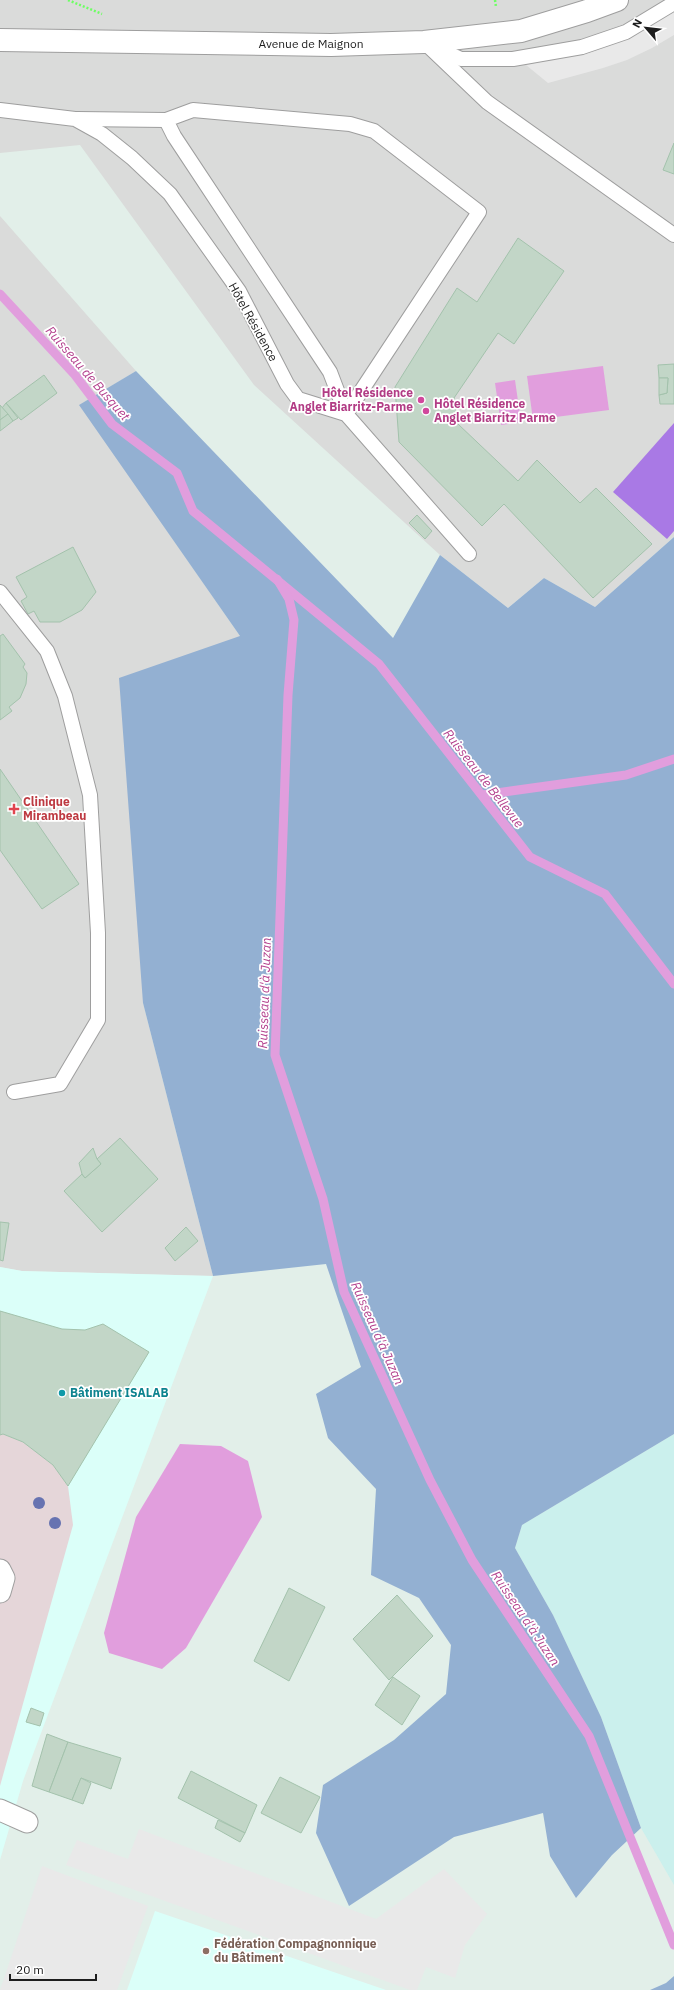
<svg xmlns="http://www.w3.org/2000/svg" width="674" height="1990" font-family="'IBM Plex Sans',sans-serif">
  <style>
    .residential { fill: #dadbda }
    .education { fill: #dbfff9 }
    .farmland { fill: #cbf0ed }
    .forest { fill: #93b0d2 }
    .pitch { fill: #a979e5 }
    .parking { fill: #e9e9e9 }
    .plaza { fill: #e5d6d9 }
    .water { fill: #e19edd }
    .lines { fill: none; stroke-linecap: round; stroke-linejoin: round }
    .stream { stroke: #e19edd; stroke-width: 9 }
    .building { fill: #c2d6c7; stroke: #a3c2ac }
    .service-casing { stroke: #9e9e9e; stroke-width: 16 }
    .pedestrian-casing { stroke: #9e9e9e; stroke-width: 23 }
    .tertiary-casing { stroke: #9e9e9e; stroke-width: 24 }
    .path { stroke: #6dff63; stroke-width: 2.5; stroke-dasharray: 2 2; stroke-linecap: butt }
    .service { stroke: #fff; stroke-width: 14 }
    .pedestrian { stroke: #fff; stroke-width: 21 }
    .tertiary { stroke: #fff; stroke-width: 22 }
    .tree { fill: #6773b1 }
    .hotel-dot { fill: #d1479c; stroke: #fff; stroke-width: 1.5 }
    .health-dot { fill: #e0444e; stroke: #fff; stroke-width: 1.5 }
    .culture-dot { fill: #0f9aa8; stroke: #fff; stroke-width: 1.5 }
    .education-dot { fill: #8d6e63; stroke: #fff; stroke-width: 1.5 }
    .labels { text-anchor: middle; stroke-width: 3.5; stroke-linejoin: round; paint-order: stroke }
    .street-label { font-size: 12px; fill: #1d1d1d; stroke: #fff }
    .hotel-label { font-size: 12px; font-weight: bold; fill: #b23c85; stroke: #fff; text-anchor: end }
    .health-label { font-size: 12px; font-weight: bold; fill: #be3a42; stroke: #fff; text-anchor: start }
    .culture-label { font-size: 12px; font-weight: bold; fill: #0d838f; stroke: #fff; text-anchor: start }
    .education-label { font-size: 12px; font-weight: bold; fill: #785e54; stroke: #fff; text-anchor: start }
    .water-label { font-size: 13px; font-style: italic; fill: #b4428e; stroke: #fff }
  </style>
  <rect width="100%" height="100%" fill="#e2efe9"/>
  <g class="residential">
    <polygon points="0,0 674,0 674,537 595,607 544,578 508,608 440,555 254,385 80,145 0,153"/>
    <polygon points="0,216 136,371 80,405 240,636 143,1003 213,1276 22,1271 0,1267"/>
  </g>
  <g class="education">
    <polygon points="0,1267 22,1271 213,1276 23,1781 0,1860"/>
    <polygon points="155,1911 386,1990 127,1990"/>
  </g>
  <polygon class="farmland" points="674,1434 674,1885 641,1828 601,1717 553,1615 515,1548 522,1525"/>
  <g class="forest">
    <polygon points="136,371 393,638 440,555 508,608 544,578 595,607 674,537 674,1434 522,1525 515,1548 553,1615 601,1717 641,1828 612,1855 576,1898 550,1856 543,1813 454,1837 349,1906 316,1833 323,1785 394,1740 446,1694 451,1645 419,1598 371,1575 376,1489 328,1438 316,1394 361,1367 326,1264 213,1276 143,1003 119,678 240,636 79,405"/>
    <polygon points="674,1976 674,1990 650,1990 666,1983"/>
  </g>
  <polygon class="pitch" points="674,423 674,531 667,539 613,492"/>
  <g class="parking">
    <polygon points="674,11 674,35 652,48 627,60 603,68 548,83 526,65 593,50"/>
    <polygon points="139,1829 376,1919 444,1869 487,1914 465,1945 455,1978 426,1967 417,1990 410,1990 66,1865 77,1840 128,1859"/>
    <polygon points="42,1866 148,1906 117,1990 0,1990"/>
  </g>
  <polygon class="plaza" points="3,1434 23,1442 53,1465 68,1486 73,1525 0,1786 0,1435"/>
  <g class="water">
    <polygon points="603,366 609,410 533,420 527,376"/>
    <polygon points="515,380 521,422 501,425 495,383"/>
    <polygon points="180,1444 221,1446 248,1461 262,1517 186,1648 162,1669 109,1653 104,1633 136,1517"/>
  </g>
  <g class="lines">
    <g class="stream">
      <polyline points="0,294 75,375 112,424 177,473 193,511 379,664 530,857 605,894 674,984"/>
      <polyline points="277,579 289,599 294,620 288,695 275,1055 323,1199 344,1292 430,1480 472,1560 589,1736 674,1945"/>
      <polyline points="482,795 626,775 674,759"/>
    </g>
  </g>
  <g class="building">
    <polygon points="674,143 674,174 663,170"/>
    <polygon points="518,238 564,271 514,344 498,333 454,398 458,424 518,481 537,460 580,503 596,488 652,544 593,598 504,504 482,526 399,442 395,387 457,288 477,302"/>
    <polygon points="674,364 674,404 660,404 659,395 667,393 668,378 659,378 658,365"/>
    <polygon points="44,375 57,393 21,420 6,403"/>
    <polygon points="659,378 668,378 667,393 659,395"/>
    <polygon points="6,403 18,418 13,421 2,408"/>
    <polygon points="0,405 8,414 0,420"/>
    <polygon points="8,414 13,421 0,431 0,420"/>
    <polygon points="417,515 432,531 425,539 409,523"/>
    <polygon points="73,547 96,592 82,610 60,622 40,622 34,611 28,614 21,601 27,597 16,577"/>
    <polygon points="3,634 25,664 23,667 27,673 26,684 20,698 9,707 12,711 0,720 0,636"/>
    <polygon points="0,769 79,884 42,909 0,850"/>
    <polygon points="120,1138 158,1179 102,1232 64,1191 82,1174 85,1178 101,1164 97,1159"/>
    <polygon points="93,1148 97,1159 101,1164 85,1178 82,1174 79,1163"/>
    <polygon points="0,1222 9,1223 3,1261 0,1260"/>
    <polygon points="186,1227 198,1241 175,1261 165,1248"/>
    <polygon points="0,1311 62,1329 85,1330 103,1324 149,1352 68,1486 53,1465 23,1442 3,1434 0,1435"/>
    <polygon points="289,1588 325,1607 289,1681 254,1661"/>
    <polygon points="397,1595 433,1636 389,1680 353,1639"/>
    <polygon points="393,1677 420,1696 402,1725 375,1705"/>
    <polygon points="31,1708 44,1713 40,1726 26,1722"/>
    <polygon points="47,1734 68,1742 49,1792 32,1786"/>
    <polygon points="68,1742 121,1758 111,1789 81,1778 72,1800 49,1792"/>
    <polygon points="191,1771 257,1805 245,1833 178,1798"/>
    <polygon points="280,1777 320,1797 301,1833 261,1813"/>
    <polygon points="81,1778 91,1783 83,1804 72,1800"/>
    <polygon points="218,1820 245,1833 240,1842 215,1828"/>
  </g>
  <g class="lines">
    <g class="service-casing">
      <g id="service">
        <polyline points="424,42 487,102 674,235"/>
        <polyline points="435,47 461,59 513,59 582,47 626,32 674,3"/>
        <polyline points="0,110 75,119 102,134 132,158 170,194 239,291 287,384 298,399 346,414 469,554"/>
        <polygon points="193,110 350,124 374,131 479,212 346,414 330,372 174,136 166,120"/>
        <polyline points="77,119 166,120"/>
        <polyline points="0,592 47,651 65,696 90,795 98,933 98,1020 60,1084 14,1092"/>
      </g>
    </g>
    <g class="pedestrian-casing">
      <g id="pedestrian">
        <polyline points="0,1570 4,1578 0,1592"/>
        <polyline points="0,1810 27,1822"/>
      </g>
    </g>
    <g class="tertiary-casing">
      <polyline id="tertiary" points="0,40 331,45 424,42 521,31 587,11 617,0"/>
    </g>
    <g class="path">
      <polyline points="68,0 102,14"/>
      <polyline points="495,0 496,7"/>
    </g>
    <use href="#service" class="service"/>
    <use href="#pedestrian" class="pedestrian"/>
    <use href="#tertiary" class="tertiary"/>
  </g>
  <g class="tree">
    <circle cx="39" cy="1503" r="6"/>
    <circle cx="55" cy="1523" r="6"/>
  </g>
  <g class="hotel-dot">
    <circle cx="421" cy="400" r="4"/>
    <circle cx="426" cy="411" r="4"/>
  </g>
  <path class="health-dot" d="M12 803h4v4h4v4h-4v4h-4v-4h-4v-4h4z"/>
  <circle class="culture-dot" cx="62" cy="1393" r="4"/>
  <circle class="education-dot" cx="206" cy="1951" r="4"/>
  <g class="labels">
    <g class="street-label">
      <text x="311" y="48">Avenue de Maignon</text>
      <text transform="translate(253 322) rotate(61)" y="4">Hôtel Résidence</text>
    </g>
    <g class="hotel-label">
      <text x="413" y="397">Hôtel Résidence<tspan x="413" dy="14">Anglet Biarritz-Parme</tspan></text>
      <text x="434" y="408" text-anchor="start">Hôtel Résidence<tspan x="434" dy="14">Anglet Biarritz Parme</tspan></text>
    </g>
    <g class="health-label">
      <text x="23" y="806">Clinique<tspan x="23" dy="14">Mirambeau</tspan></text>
    </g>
    <g class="culture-label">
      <text x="70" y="1397">Bâtiment ISALAB</text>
    </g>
    <g class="education-label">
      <text x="214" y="1948">Fédération Compagnonnique<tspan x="214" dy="14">du Bâtiment</tspan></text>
    </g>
    <g class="water-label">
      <text transform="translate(88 373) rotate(49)" y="5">Ruisseau de Busquet</text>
      <text transform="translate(484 778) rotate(52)" y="5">Ruisseau de Bellevue</text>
      <text transform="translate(264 993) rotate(-88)" y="5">Ruisseau d'à Juzan</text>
      <text transform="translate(378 1333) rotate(66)" y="5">Ruisseau d'à Juzan</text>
      <text transform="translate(526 1618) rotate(56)" y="5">Ruisseau d'à Juzan</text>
    </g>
  </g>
  <g transform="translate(646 28) rotate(298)" stroke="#ffffff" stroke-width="3" paint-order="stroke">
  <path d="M0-3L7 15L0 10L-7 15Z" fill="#1d1d1d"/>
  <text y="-6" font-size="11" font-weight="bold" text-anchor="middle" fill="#1d1d1d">N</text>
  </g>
  <path d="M10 1974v6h86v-6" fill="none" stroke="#1d1d1d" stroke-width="2"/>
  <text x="16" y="1974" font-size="12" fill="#1d1d1d" stroke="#ffffff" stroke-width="3" paint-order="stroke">20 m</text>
</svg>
